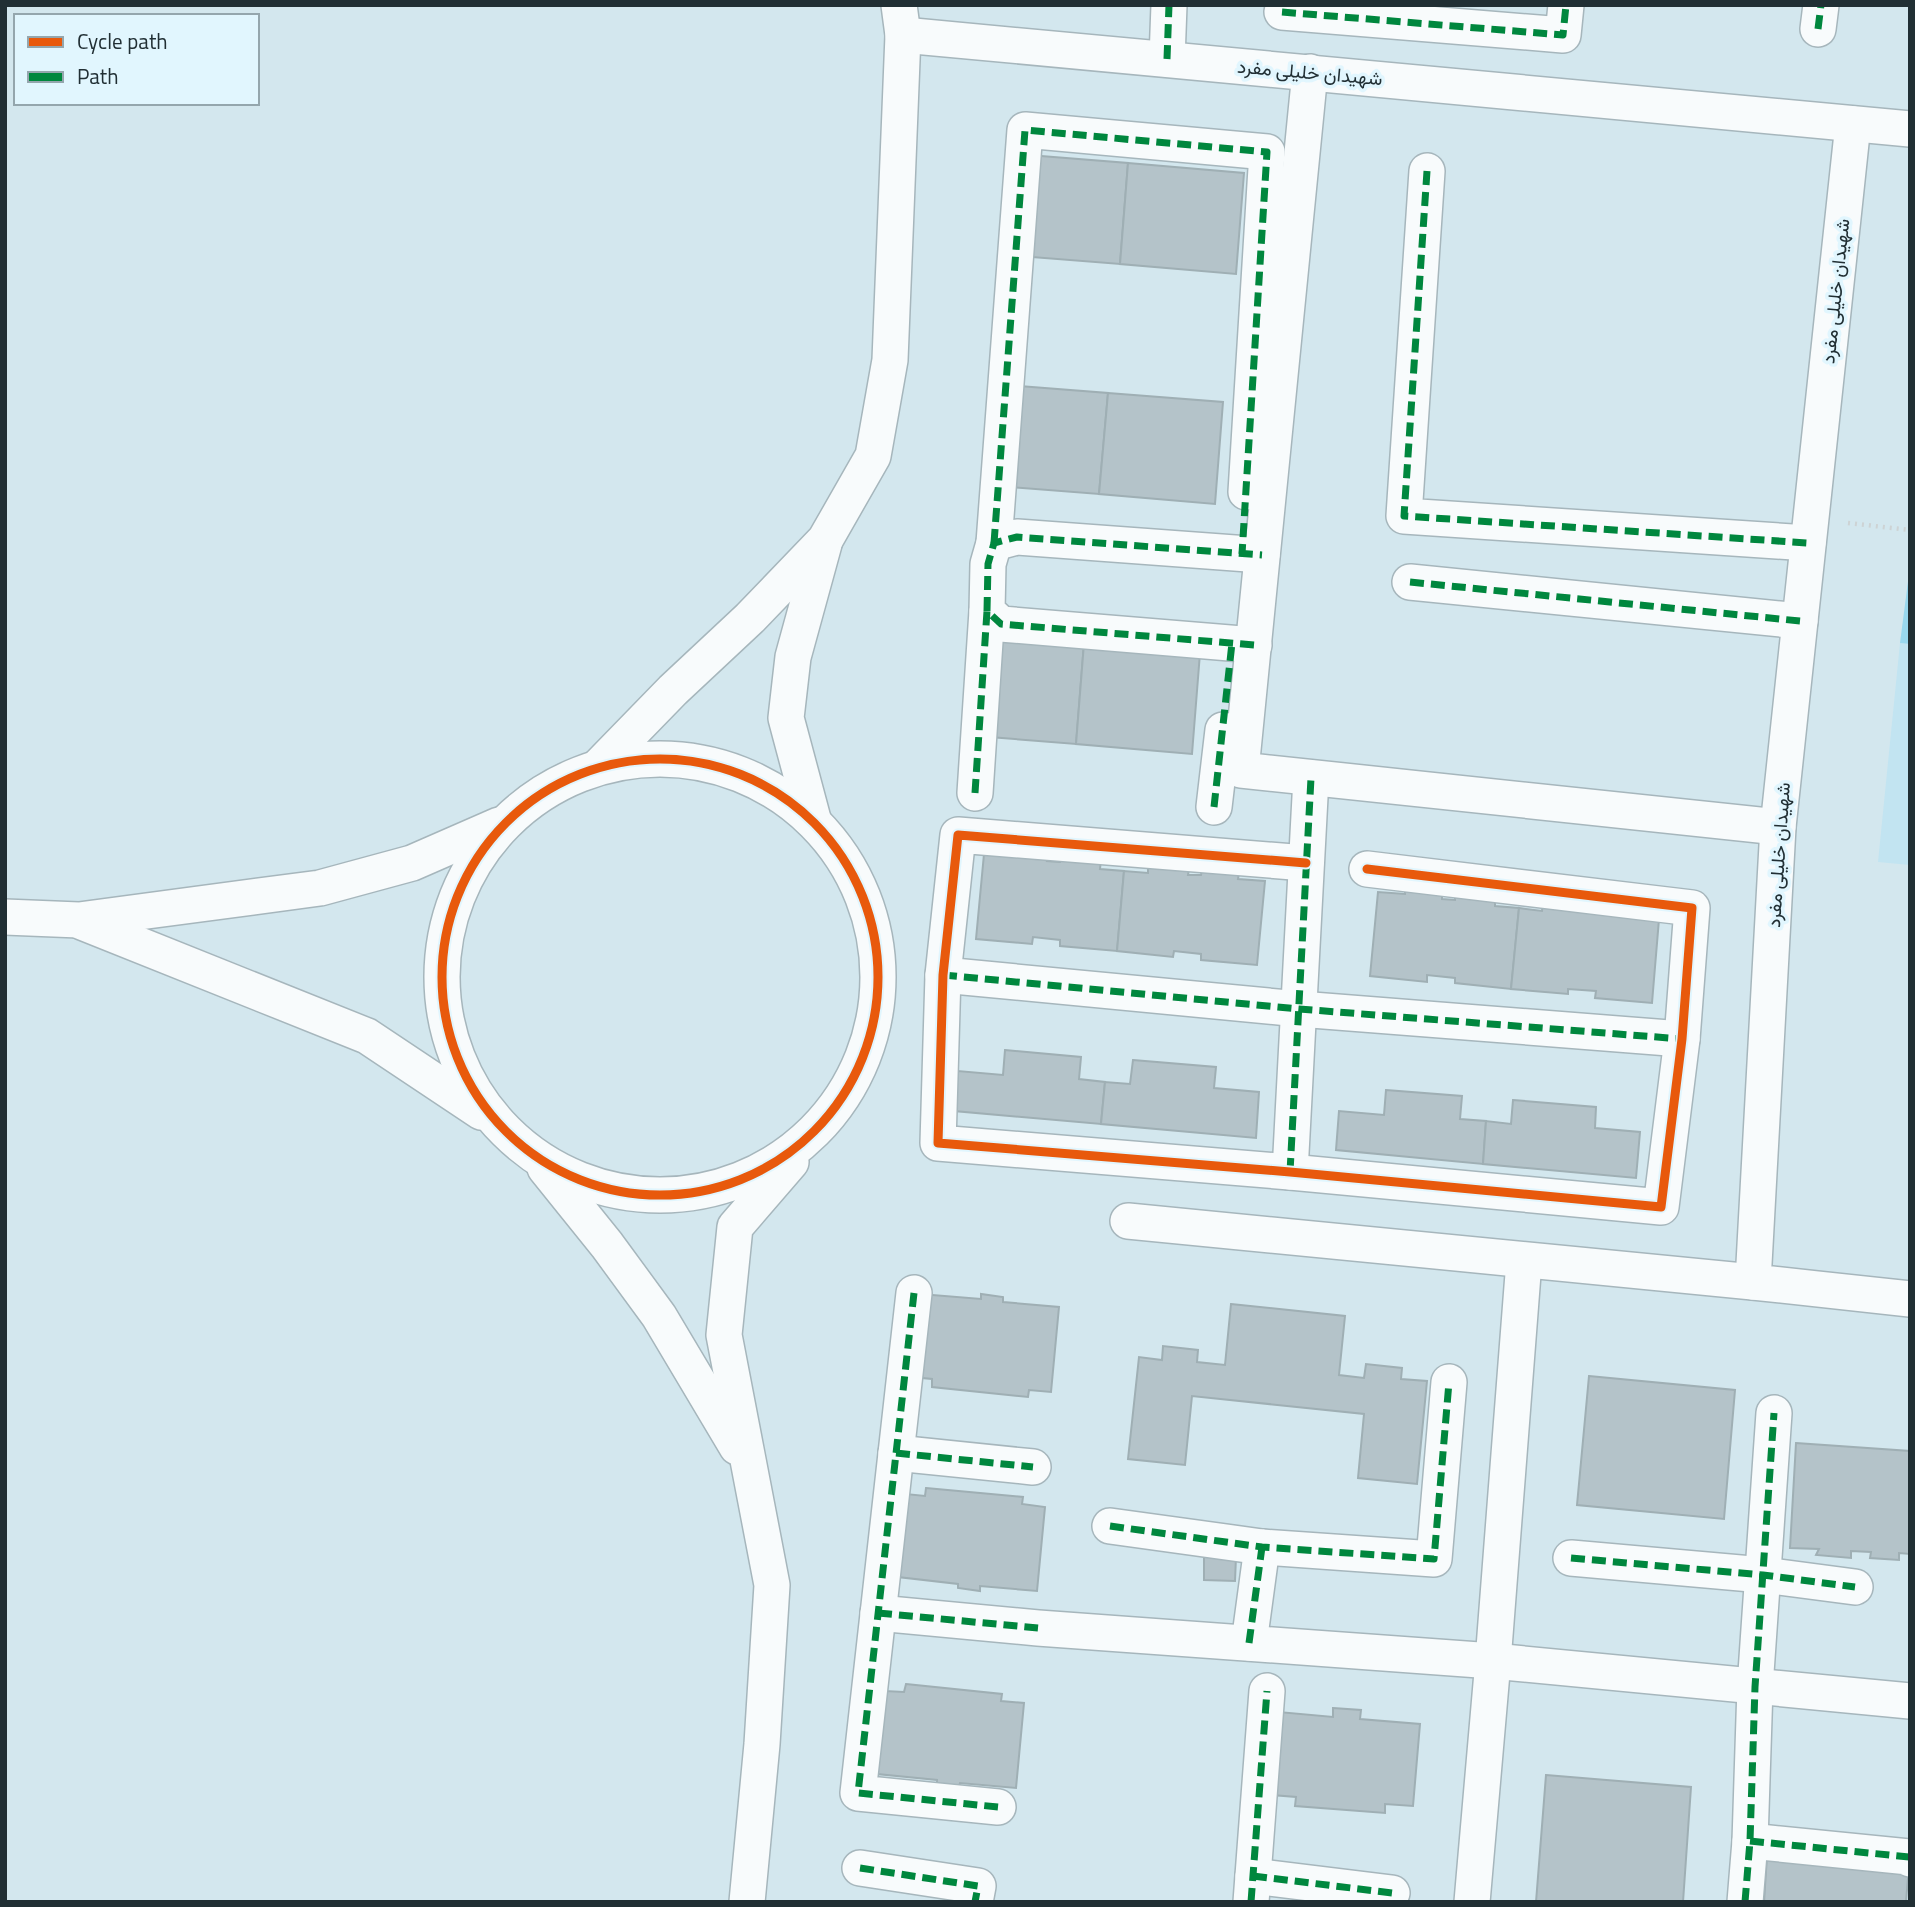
<svg xmlns="http://www.w3.org/2000/svg" width="1915" height="1907" font-family="'Titillium Web',Vazirmatn,sans-serif">
  <style>
    .built { fill: #c2e4f1 }
    .green { fill: #99d8ee }
    .building { fill: #b4c3c9; stroke: #9fafb4; stroke-width: 2 }
    .lines { fill: none; stroke-linecap: round; stroke-linejoin: round }
    .street-casing { stroke: #a6b6bc; stroke-width: 38 }
    .path { stroke: #cdd3d4; stroke-width: 4.5; stroke-dasharray: 2 5; stroke-linecap: butt }
    .street { stroke: #f8fbfc; stroke-width: 35 }
    .quiet { stroke: #00873e; stroke-width: 7; stroke-dasharray: 14 7; stroke-linecap: butt }
    .cycleway-casing { stroke: #e1f6fe; stroke-width: 13 }
    .cycleway { stroke: #e8590c; stroke-width: 9 }
    .labels { text-anchor: middle; stroke-width: 7; stroke-linejoin: round; paint-order: stroke }
    .street-label { font-size: 19px; fill: #212f34; stroke: #e1f6fe }
  </style>
  <rect width="100%" height="100%" fill="#d3e7ee"/>
  <polygon class="built" points="1900,643 1910,644 1910,865 1878,862"/>
  <polygon class="green" points="1910,566 1910,644 1900,643"/>
  <g class="building">
    <polygon points="1015,154 1128,163 1120,264 1007,255"/>
    <polygon points="1128,163 1244,173 1236,274 1120,264"/>
    <polygon points="995,384 1108,393 1099,494 986,485"/>
    <polygon points="1108,393 1223,402 1215,504 1099,494"/>
    <polygon points="972,634 1084,643 1076,744 964,735"/>
    <polygon points="1084,643 1200,653 1192,754 1076,744"/>
    <polygon points="984,854 1048,855 1047,861 1060,862 1061,856 1101,860 1100,869 1124,871 1117,951 1060,946 1060,940 1033,937 1032,944 976,939"/>
    <polygon points="1148,865 1189,869 1188,875 1201,875 1202,870 1239,873 1238,879 1265,881 1257,965 1201,960 1201,954 1174,951 1173,957 1117,951 1124,871 1148,873"/>
    <polygon points="1405,889 1442,893 1442,899 1455,900 1455,894 1495,898 1495,906 1519,908 1511,989 1455,983 1455,978 1427,975 1427,982 1370,976 1378,892 1405,894"/>
    <polygon points="1543,903 1659,919 1652,1003 1595,998 1596,991 1568,989 1568,994 1511,989 1519,908 1542,911"/>
    <polygon points="1005,1050 1081,1057 1079,1079 1105,1082 1101,1124 954,1111 958,1071 1003,1075"/>
    <polygon points="1133,1060 1216,1067 1214,1088 1259,1092 1256,1138 1101,1124 1105,1082 1130,1084"/>
    <polygon points="1386,1090 1462,1096 1460,1119 1486,1121 1483,1164 1336,1150 1339,1111 1384,1115"/>
    <polygon points="1513,1100 1596,1107 1595,1128 1640,1132 1636,1178 1483,1164 1486,1121 1511,1124"/>
    <polygon points="920,1294 981,1299 981,1294 1003,1297 1003,1302 1059,1307 1051,1392 1029,1390 1028,1397 932,1387 932,1379 912,1377"/>
    <polygon points="1231,1304 1345,1316 1339,1375 1364,1378 1366,1364 1402,1368 1401,1379 1427,1381 1417,1484 1358,1478 1364,1414 1192,1396 1185,1465 1128,1459 1139,1357 1162,1360 1163,1346 1198,1350 1197,1362 1225,1365"/>
    <polygon points="1589,1376 1735,1390 1724,1519 1577,1505"/>
    <polygon points="1796,1443 1910,1451 1910,1554 1899,1553 1899,1560 1870,1558 1871,1552 1851,1551 1851,1558 1816,1555 1819,1549 1790,1548"/>
    <polygon points="926,1488 1023,1497 1022,1504 1045,1507 1037,1591 980,1586 980,1591 958,1588 958,1584 898,1577 906,1494 925,1496"/>
    <polygon points="1204,1556 1236,1557 1235,1581 1204,1580"/>
    <polygon points="906,1684 1002,1694 1001,1701 1024,1703 1016,1788 960,1783 959,1787 937,1785 937,1780 877,1774 885,1691 904,1692"/>
    <polygon points="1333,1708 1361,1710 1360,1719 1420,1724 1413,1806 1385,1804 1385,1813 1295,1806 1296,1797 1272,1795 1279,1712 1333,1717"/>
    <polygon points="1546,1775 1691,1787 1683,1902 1536,1902"/>
    <polygon points="1767,1855 1909,1866 1906,1902 1764,1902"/>
  </g>
  <g class="lines">
    <g class="street-casing">
      <g id="street">
        <polyline points="1282,12 1563,35 1566,5"/>
        <polyline points="1818,29 1821,5"/>
        <polyline points="903,35 1910,129"/>
        <polyline points="1167,59 1169,5"/>
        <polyline points="1310,72 1241,770 1778,827"/>
        <polyline points="1853,124 1778,827 1753,1282 1910,1299"/>
        <polyline points="1427,171 1404,516 1808,543"/>
        <polyline points="994,543 1025,130 1267,152 1246,492"/>
        <polyline points="1410,582 1800,621"/>
        <polyline points="1254,645 1001,624 987,611 988,564 994,543 1017,537 1262,555"/>
        <circle cx="660" cy="977" r="218"/>
        <polyline points="600,765 673,690 750,618 825,540 873,456 890,360 903,35 899,5"/>
        <polyline points="975,793 987,611"/>
        <polyline points="1214,807 1223,730"/>
        <polyline points="813,819 786,718 793,657 824,544"/>
        <polyline points="1306,863 958,835 943,975 938,1143 1290,1172 1661,1207 1682,1039 1692,908 1367,869"/>
        <polyline points="5,917 79,920 320,888 412,863 499,825"/>
        <polyline points="82,922 367,1036 481,1112"/>
        <polyline points="943,975 1299,1009 1682,1039"/>
        <polyline points="545,1168 607,1245 659,1316 737,1447"/>
        <polyline points="1290,1172 1311,778"/>
        <polyline points="1128,1221 1753,1282"/>
        <polyline points="914,1293 858,1793 998,1807"/>
        <polyline points="896,1453 1033,1467"/>
        <polyline points="1110,1526 1262,1547 1434,1559 1449,1382"/>
        <polyline points="1571,1558 1763,1575 1855,1587"/>
        <polyline points="878,1613 1038,1628 1493,1661 1910,1701"/>
        <polyline points="1249,1643 1262,1547"/>
        <polyline points="1750,1841 1909,1857 1910,1859"/>
        <polyline points="860,1868 978,1886 975,1902"/>
        <polyline points="1253,1876 1392,1893"/>
        <polyline points="747,1902 762,1744 772,1585 724,1335 735,1227 791,1162"/>
        <polyline points="1251,1902 1267,1691"/>
        <polyline points="1472,1902 1493,1661 1524,1261"/>
        <polyline points="1745,1902 1750,1841 1755,1687 1774,1413"/>
      </g>
    </g>
    <polyline class="path" points="1848,523 1910,530"/>
    <use href="#street" class="street"/>
    <g class="quiet">
      <polyline points="1282,12 1563,35 1566,5"/>
      <polyline points="1818,29 1821,5"/>
      <polyline points="1167,59 1169,5"/>
      <polyline points="1427,171 1404,516 1808,543"/>
      <polyline points="994,543 1025,130 1267,152 1242,554"/>
      <polyline points="1410,582 1800,621"/>
      <polyline points="1254,645 1001,624 987,611 988,564 994,543 1017,537 1262,555"/>
      <polyline points="975,793 987,611"/>
      <polyline points="1214,807 1232,643"/>
      <polyline points="943,975 1299,1009 1682,1039"/>
      <polyline points="1290,1172 1311,778"/>
      <polyline points="914,1293 858,1793 998,1807"/>
      <polyline points="896,1453 1033,1467"/>
      <polyline points="1110,1526 1262,1547 1434,1559 1449,1382"/>
      <polyline points="1571,1558 1763,1575 1855,1587"/>
      <polyline points="878,1613 1038,1628"/>
      <polyline points="1249,1643 1262,1547"/>
      <polyline points="1750,1841 1909,1857 1910,1859"/>
      <polyline points="860,1868 978,1886 975,1902"/>
      <polyline points="1253,1876 1392,1893"/>
      <polyline points="1251,1902 1267,1691"/>
      <polyline points="1745,1902 1750,1841 1755,1687 1774,1413"/>
    </g>
    <g class="cycleway-casing">
      <g id="cycleway">
        <circle cx="660" cy="977" r="218"/>
        <polyline points="1306,863 958,835 943,975 938,1143 1290,1172 1661,1207 1682,1039 1692,908 1367,869"/>
      </g>
    </g>
    <use href="#cycleway" class="cycleway"/>
  </g>
  <g class="labels">
    <g class="street-label">
      <text transform="translate(1310 72) rotate(5)" y="7">شهیدان خلیلی مفرد</text>
      <text transform="translate(1835 291) rotate(-84)" y="7">شهیدان خلیلی مفرد</text>
      <text transform="translate(1778 855) rotate(-86)" y="7">شهیدان خلیلی مفرد</text>
    </g>
  </g>
  <rect width="1915" height="1907" fill="none" stroke="#212f34" stroke-width="14"/>
  <rect x="14" y="14" width="245" height="91" fill="#e1f6fe" stroke="#94a6ad" stroke-width="2"/>
  <rect x="28" y="37" width="35" height="10" fill="#e8590c" stroke="#94a6ad" stroke-width="2"/>
  <text x="77" y="49" font-size="21" fill="#212f34">Cycle path</text>
  <rect x="28" y="72" width="35" height="10" fill="#00873e" stroke="#94a6ad" stroke-width="2"/>
  <text x="77" y="84" font-size="21" fill="#212f34">Path</text>
</svg>
